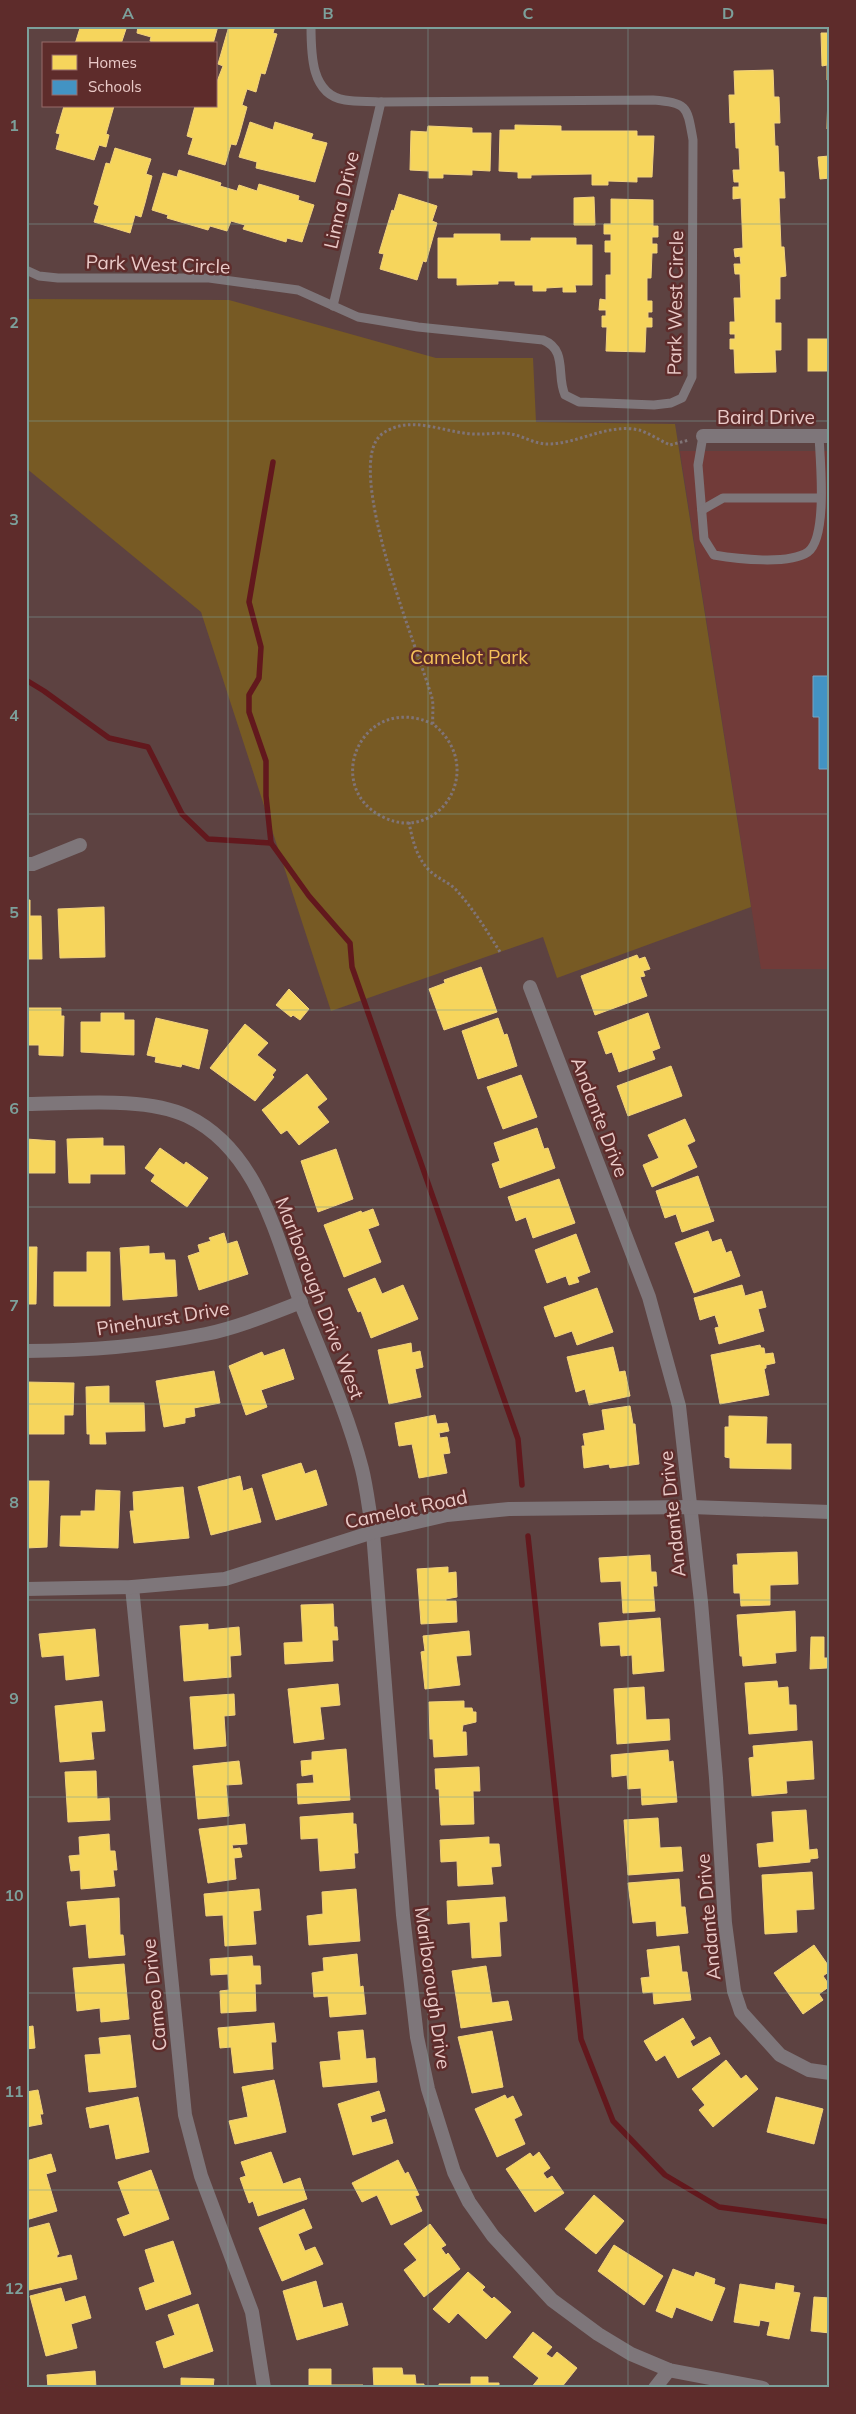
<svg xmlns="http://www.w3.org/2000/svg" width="856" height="2414" font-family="Mulish,sans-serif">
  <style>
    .built { fill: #713b39 }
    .green { fill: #775a24 }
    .homes { fill: #f6d55c; stroke: #f2d27c }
    .schools { fill: #4393c3; stroke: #75a4c4 }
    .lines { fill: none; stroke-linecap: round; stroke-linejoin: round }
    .stream { stroke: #62181d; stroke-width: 5.5 }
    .path { stroke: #807477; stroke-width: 3; stroke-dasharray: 2.5 2.5; stroke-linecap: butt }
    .service { stroke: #7e767a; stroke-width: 9 }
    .minor { stroke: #7e767a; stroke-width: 14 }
    .tertiary { stroke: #7e767a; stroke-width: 14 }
    .grid { fill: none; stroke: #7ca09b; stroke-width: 1; stroke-opacity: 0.55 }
    .labels { text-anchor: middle; stroke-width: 5; stroke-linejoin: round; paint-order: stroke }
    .street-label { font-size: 19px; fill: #eacac8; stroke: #5e2c2b }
    .park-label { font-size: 19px; fill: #f6c259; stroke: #5e2c2b }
    .neatline { fill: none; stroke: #7ca09b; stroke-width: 2 }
    .grid-label { font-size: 16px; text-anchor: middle; font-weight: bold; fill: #7ca09b }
  </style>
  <rect width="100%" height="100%" fill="#5d4241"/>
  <polygon class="built" points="680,451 830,451 830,969 761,969"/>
  <polygon class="green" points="26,299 229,300 436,358 533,358 536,422 675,424 751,907 557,978 543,937 331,1011 201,612 26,468"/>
  <g class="homes">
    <polygon points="77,26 127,26 121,44 75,44 80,28"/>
    <polygon points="138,26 218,26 213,44 158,44 150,41 151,37 137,33"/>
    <polygon points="229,26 275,26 273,33 277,34 265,74 261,73 256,92 247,89 242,105 247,107 239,136 236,145 231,144 225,165 188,154 193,138 187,136 195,106 216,106 216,84 223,66 218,64"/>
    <polygon points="821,33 830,33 830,80 827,80 827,65 822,66"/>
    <polygon points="773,70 774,97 779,97 780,123 774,123 775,146 778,146 779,172 784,172 785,198 779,198 781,247 784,247 786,276 780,277 780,299 775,299 775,323 781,323 781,350 775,350 776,372 735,373 734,349 730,349 730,339 735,339 735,334 730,334 730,322 735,322 734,298 741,298 740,274 735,274 734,264 741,264 740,256 735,257 734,249 743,248 741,198 733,199 733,187 739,187 739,182 734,182 733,170 740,170 739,148 736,148 735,122 730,123 729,95 735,95 734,71"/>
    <polygon points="828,92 830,92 830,129 827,129"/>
    <polygon points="64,106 114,106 106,134 109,135 106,147 99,145 94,160 56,149 60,134 56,133"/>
    <polygon points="250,122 273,130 275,122 313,134 311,139 327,143 315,182 256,168 257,162 239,157"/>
    <polygon points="515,125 561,126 561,131 637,131 637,136 654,136 652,177 637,177 637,182 608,181 608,185 592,185 592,174 531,175 531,178 518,178 518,172 499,171 500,130 515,130"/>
    <polygon points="428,126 472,128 472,133 491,133 490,171 472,170 472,175 443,174 443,178 429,178 429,171 410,170 411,131 427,132"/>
    <polygon points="828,143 830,143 830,178 820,179 818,157 829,156"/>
    <polygon points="115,148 151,159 146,174 152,176 145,203 141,217 135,215 130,233 94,222 99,206 94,204 106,163 110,164"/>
    <polygon points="179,170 221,183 220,186 237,191 239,185 257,191 259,184 299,196 298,200 314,205 302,242 287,238 286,242 243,229 245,225 231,221 227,231 210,226 208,230 167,218 168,215 152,210 163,173 177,177"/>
    <polygon points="399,194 437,206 432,221 437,223 426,262 423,261 417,280 380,269 384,254 379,253 392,210 394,211"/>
    <polygon points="594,197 595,225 574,225 574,198"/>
    <polygon points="611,199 653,200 653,226 658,226 658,237 652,237 652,244 657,244 657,253 652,253 651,278 647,278 647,301 652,301 652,312 648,312 648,318 652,318 652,327 646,327 645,352 606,351 607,327 602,327 602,316 606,316 606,310 599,310 600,299 606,300 606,275 611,275 611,252 605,252 605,241 611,241 611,234 604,234 604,224 611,224"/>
    <polygon points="454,234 500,234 500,241 531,241 531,238 576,238 576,245 592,245 592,285 575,285 576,292 563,292 563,287 546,288 546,291 533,291 533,285 515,285 515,281 498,281 498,284 457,285 457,278 438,278 438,238 454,238"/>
    <rect x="808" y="339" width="22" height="32"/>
    <rect x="26" y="768" width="2" height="54"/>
    <polygon points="26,900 30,900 30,916 41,916 42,959 26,959"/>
    <polygon points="104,907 105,957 60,958 58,909"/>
    <polygon points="637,955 639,959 645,957 650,969 643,971 645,976 640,977 647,996 595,1015 581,976"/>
    <polygon points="481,967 497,1012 444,1030 429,989 445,983 444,980"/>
    <polygon points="289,989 309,1009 300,1020 293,1015 291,1017 276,1005"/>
    <polygon points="26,1008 61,1008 61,1016 64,1016 63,1056 39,1055 39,1045 26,1045"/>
    <polygon points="101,1013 124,1013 124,1020 134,1020 134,1055 81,1052 81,1022 101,1022"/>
    <polygon points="648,1013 660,1048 652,1051 655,1059 619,1072 612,1052 606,1054 598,1032"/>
    <polygon points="156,1018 208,1030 199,1069 182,1064 181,1067 155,1062 156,1057 147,1055"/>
    <polygon points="498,1018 504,1035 507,1034 517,1066 478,1079 462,1031"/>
    <polygon points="245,1024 268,1043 257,1055 276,1070 272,1075 274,1077 255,1101 210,1068"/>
    <polygon points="671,1066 682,1096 628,1116 617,1086"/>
    <polygon points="307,1074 327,1099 317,1107 329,1122 299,1145 287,1130 281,1134 262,1110"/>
    <polygon points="521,1075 537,1117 503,1129 487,1087"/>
    <polygon points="685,1119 695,1141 687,1145 697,1167 652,1187 643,1165 659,1158 648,1135"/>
    <polygon points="537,1128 544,1149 548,1148 555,1168 500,1188 492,1164 500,1161 494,1143"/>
    <polygon points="103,1138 103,1146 124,1146 125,1174 90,1174 90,1183 69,1183 67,1139"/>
    <polygon points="26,1139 55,1141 55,1173 28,1173 26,1181"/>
    <polygon points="160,1148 184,1165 186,1162 208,1178 187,1207 151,1181 155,1175 145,1168"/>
    <polygon points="336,1149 353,1199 318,1212 301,1161"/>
    <polygon points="698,1176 714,1221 682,1232 676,1214 665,1218 656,1191"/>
    <polygon points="559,1179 575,1223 533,1238 526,1217 516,1221 508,1197"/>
    <polygon points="373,1209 379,1225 368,1229 381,1262 344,1277 324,1225 361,1211 362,1213"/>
    <polygon points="708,1231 712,1242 721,1239 726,1253 731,1251 740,1276 694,1293 675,1243"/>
    <polygon points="224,1233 227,1244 237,1241 248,1274 199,1290 188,1256 200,1252 198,1245 211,1241 209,1238"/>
    <polygon points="576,1234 590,1272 577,1277 579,1282 569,1285 566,1276 547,1283 535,1250"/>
    <polygon points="149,1246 149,1254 164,1253 165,1260 175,1260 177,1296 123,1300 120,1248"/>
    <polygon points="26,1247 37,1247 36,1304 26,1304"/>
    <polygon points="87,1252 110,1252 110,1306 54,1306 54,1272 87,1272"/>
    <polygon points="375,1278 382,1294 403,1285 418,1319 371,1338 361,1311 358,1312 348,1289"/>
    <polygon points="742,1285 745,1296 762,1291 766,1307 758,1309 764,1331 719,1344 715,1328 719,1327 715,1315 700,1320 694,1298"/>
    <polygon points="597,1288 613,1332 577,1345 572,1331 555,1337 544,1307"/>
    <polygon points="411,1343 412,1353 420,1351 423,1367 415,1369 421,1397 389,1404 378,1350"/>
    <polygon points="760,1345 761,1348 764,1348 765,1354 773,1353 775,1363 766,1365 766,1368 764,1369 769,1395 720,1404 711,1355"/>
    <polygon points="613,1347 619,1372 625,1371 630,1396 589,1405 585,1389 576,1392 567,1357"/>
    <polygon points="284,1349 294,1379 261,1390 267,1407 246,1415 229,1366 262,1352 264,1356"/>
    <polygon points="214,1371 220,1403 194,1408 195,1416 185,1418 185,1423 164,1427 156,1381"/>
    <polygon points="26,1382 74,1383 73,1415 64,1415 64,1434 26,1434"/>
    <polygon points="109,1386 109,1403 144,1403 145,1431 105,1432 106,1444 90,1444 90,1434 87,1434 86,1387"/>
    <polygon points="630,1406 633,1424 635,1424 639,1464 610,1468 609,1464 584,1468 582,1446 585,1446 583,1434 605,1430 602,1410"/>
    <polygon points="435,1415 437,1424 447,1423 449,1431 439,1433 440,1438 447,1437 450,1453 443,1454 447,1473 419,1478 412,1444 399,1446 395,1423"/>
    <polygon points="729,1416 767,1417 766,1444 791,1444 791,1469 730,1468 730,1458 725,1457 725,1427 729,1427"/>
    <polygon points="301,1463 305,1474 316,1470 327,1505 276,1520 262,1475"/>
    <polygon points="240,1476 243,1491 252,1488 261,1522 211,1535 198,1487"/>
    <polygon points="27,1481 49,1481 47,1547 26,1548"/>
    <polygon points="183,1487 189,1538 134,1543 130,1511 134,1511 133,1492"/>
    <polygon points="96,1490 120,1491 118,1548 60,1546 61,1516 81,1516 81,1511 95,1511"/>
    <polygon points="797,1552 798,1584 770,1585 770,1605 741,1606 740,1593 734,1593 733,1565 738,1565 737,1554"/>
    <polygon points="650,1555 651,1572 656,1572 657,1586 653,1586 655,1611 623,1613 621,1581 601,1582 599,1558"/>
    <polygon points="448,1567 448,1573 456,1572 457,1597 446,1599 446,1601 456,1601 457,1622 421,1624 417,1569"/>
    <polygon points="333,1604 334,1627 337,1627 338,1640 332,1640 333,1661 285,1664 284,1643 303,1642 301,1605"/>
    <polygon points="795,1611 796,1651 775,1653 776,1663 743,1666 742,1656 740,1656 737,1615"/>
    <polygon points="660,1618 664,1671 633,1674 632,1655 621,1656 620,1645 601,1646 599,1623"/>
    <polygon points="208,1624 208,1630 239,1627 241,1655 230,1656 231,1677 184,1681 180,1626"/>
    <polygon points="95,1629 99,1676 66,1680 64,1655 42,1657 39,1634"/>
    <polygon points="469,1631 471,1655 456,1656 460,1685 425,1689 421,1652 425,1651 423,1636"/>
    <polygon points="811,1637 824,1637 824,1658 827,1658 827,1668 810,1669"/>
    <polygon points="777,1681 778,1688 788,1687 789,1705 796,1705 797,1730 749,1734 745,1683"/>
    <polygon points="338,1684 340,1705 320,1707 324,1739 294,1743 288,1689"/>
    <polygon points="644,1687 646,1720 669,1719 670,1740 617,1744 614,1689"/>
    <polygon points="234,1694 235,1715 224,1716 226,1746 194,1749 190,1697"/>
    <polygon points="102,1701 105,1731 91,1732 94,1759 60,1762 55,1706"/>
    <polygon points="464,1701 464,1708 472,1708 473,1712 476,1712 476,1722 463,1725 462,1732 466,1732 467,1755 434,1757 433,1739 430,1739 429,1702"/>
    <polygon points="812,1741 814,1779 786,1781 787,1793 752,1796 749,1758 754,1757 753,1746"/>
    <polygon points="346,1749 350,1800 298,1804 297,1784 314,1783 313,1774 302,1776 301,1761 312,1760 312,1752"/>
    <polygon points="668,1750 669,1762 673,1761 677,1802 642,1805 641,1788 628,1789 627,1775 612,1777 611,1755"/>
    <polygon points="239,1761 242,1784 226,1785 229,1816 198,1819 193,1766"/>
    <polygon points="479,1767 480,1791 473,1791 474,1824 441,1825 439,1789 436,1789 435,1769"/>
    <polygon points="96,1771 97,1799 109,1798 110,1820 68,1822 65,1772"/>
    <polygon points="806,1810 809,1850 817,1849 818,1858 810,1859 810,1862 759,1867 757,1844 774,1842 772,1812"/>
    <polygon points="353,1813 353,1824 356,1824 358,1853 354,1853 355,1868 320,1871 318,1838 301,1839 300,1817"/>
    <polygon points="658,1818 660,1848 681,1847 683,1871 628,1875 624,1820"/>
    <polygon points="245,1824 247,1844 232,1845 233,1849 240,1848 242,1857 234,1858 236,1879 208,1883 199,1829"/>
    <polygon points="109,1834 110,1851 115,1851 117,1870 113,1870 115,1886 81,1889 80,1870 71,1871 69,1856 80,1855 79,1837"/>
    <polygon points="489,1837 489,1844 499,1844 501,1866 491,1867 493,1884 458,1886 457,1861 441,1862 440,1840"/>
    <polygon points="812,1872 814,1909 796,1910 797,1932 765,1934 762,1875"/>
    <polygon points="679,1879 681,1907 685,1907 688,1933 657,1936 656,1921 633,1923 628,1883"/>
    <polygon points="259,1889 261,1910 253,1911 256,1944 225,1946 223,1915 206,1916 204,1894"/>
    <polygon points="356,1889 360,1941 309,1945 307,1916 323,1914 322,1892"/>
    <polygon points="505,1897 507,1921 499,1922 501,1956 472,1958 470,1922 448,1924 447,1901"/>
    <polygon points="119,1898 120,1935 123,1935 125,1955 89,1958 86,1924 70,1926 67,1902"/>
    <polygon points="814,1945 830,1968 830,1971 823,1976 830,1986 819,1994 823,2000 803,2014 774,1973"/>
    <polygon points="679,1946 682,1972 687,1972 691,2000 654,2004 653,1992 643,1993 641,1978 650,1977 647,1950"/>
    <polygon points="357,1954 360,1987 363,1986 366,2014 330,2017 328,1996 314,1997 312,1973 324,1971 323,1958"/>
    <polygon points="252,1956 253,1966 260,1966 261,1984 255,1984 256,2011 221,2013 220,1991 229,1990 228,1974 211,1975 210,1959"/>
    <polygon points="124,1964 129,2019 101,2022 100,2008 77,2011 73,1968"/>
    <polygon points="486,1966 492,2003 508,2001 512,2020 461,2028 452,1971"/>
    <polygon points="683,2018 695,2038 690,2041 693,2047 710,2037 720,2054 678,2078 665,2055 656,2061 644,2041"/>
    <polygon points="274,2023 276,2042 271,2042 273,2069 234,2073 231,2047 220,2048 218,2028"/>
    <polygon points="33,2026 35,2048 26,2049 26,2027"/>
    <polygon points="363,2030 366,2059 375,2058 377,2082 323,2087 320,2062 341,2060 338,2032"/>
    <polygon points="492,2031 503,2087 472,2093 458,2037"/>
    <polygon points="130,2035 136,2087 89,2092 85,2055 101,2054 99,2038"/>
    <polygon points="726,2060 741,2079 746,2075 758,2089 713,2127 699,2110 705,2105 692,2089"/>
    <polygon points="274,2080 286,2132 235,2144 229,2121 248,2117 242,2087"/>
    <polygon points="38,2090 43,2114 40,2114 42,2124 26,2127 26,2092"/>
    <polygon points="379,2091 385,2111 370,2116 372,2123 386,2119 393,2143 353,2155 338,2104"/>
    <polygon points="505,2095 507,2099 513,2096 522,2115 514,2119 525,2144 497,2157 475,2109"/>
    <polygon points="138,2097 149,2152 116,2159 109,2124 90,2128 86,2108"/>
    <polygon points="776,2097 823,2109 814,2144 767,2132"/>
    <polygon points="271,2152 283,2184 300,2178 307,2199 258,2216 253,2201 249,2203 240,2178 246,2176 241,2162"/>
    <polygon points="539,2152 550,2168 543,2173 547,2179 552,2176 564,2193 535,2212 506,2169 530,2153 533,2157"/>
    <polygon points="51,2154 56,2171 46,2174 57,2211 26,2220 26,2161"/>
    <polygon points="398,2160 405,2174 408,2172 419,2195 415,2196 422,2211 391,2225 377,2195 362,2202 352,2183"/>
    <polygon points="151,2170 169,2219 124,2236 117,2219 130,2214 118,2182"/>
    <polygon points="594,2195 624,2221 596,2254 565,2229"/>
    <polygon points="304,2209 312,2228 298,2234 305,2251 315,2247 323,2264 282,2281 259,2228"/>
    <polygon points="49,2223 59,2254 57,2255 57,2258 71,2255 77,2279 29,2290 26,2278 26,2268 28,2267 26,2229"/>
    <polygon points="430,2224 446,2245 441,2248 446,2255 448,2253 460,2269 424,2297 404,2270 417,2260 404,2244"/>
    <polygon points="173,2241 191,2294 146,2310 139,2288 155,2282 145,2250"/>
    <polygon points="614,2245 663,2276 644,2305 598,2271"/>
    <polygon points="673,2269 694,2277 696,2272 715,2279 714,2284 725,2288 712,2321 676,2307 672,2318 656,2311"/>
    <polygon points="468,2272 485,2287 482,2290 492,2299 494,2297 511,2312 486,2339 458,2313 449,2323 433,2309"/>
    <polygon points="316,2281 323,2308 342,2303 348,2325 297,2340 283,2291"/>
    <polygon points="776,2283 794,2286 793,2292 800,2293 789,2339 767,2335 770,2322 760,2320 759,2326 734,2322 740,2284 775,2290"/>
    <polygon points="61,2288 65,2302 85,2296 91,2318 71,2324 77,2348 46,2356 30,2296"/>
    <polygon points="814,2297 830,2298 830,2333 811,2331"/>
    <polygon points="198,2304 213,2351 164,2368 156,2342 175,2335 168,2315"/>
    <polygon points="533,2332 552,2347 546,2354 552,2358 557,2352 577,2368 561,2388 531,2388 539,2378 513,2357"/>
    <polygon points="373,2368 402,2368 403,2375 415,2375 416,2384 424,2384 424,2388 374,2388"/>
    <polygon points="309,2369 331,2369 331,2385 363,2385 363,2388 309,2388"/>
    <polygon points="95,2371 96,2388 48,2388 47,2375"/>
    <polygon points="471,2377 488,2377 488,2383 499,2383 499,2388 439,2388 439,2384 471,2384"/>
    <polygon points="181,2378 214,2379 213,2388 181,2388"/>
  </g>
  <polygon class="schools" points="813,676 830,676 830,769 819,769 819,717 813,717"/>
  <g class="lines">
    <g class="stream">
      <polyline points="26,680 44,691 109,738 148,747 182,814 208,839 271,843 309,896 350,943 352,967 518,1439 522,1485"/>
      <polyline points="271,843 266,796 266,761 249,712 249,695 259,678 261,647 249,602 273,462"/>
      <polyline points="528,1536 581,2039 613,2121 665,2175 719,2207 830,2222"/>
    </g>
    <g class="path">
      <path d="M433,724C362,691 321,787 383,817C439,845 488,768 433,724C432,716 434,706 432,698C420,654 341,465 382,434C412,412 449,436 481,434C490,434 502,432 511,434C523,436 535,444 547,444C579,444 607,423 639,430C649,433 661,441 670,445L689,440"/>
      <path d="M409,822C412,839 417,859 430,871C438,879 451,883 458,892C474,910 487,931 500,952"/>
    </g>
    <g class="service">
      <path d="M26,270L39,276L58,278H209L298,290L358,317L418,327L543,340C568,350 556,376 565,395L579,402L654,405L671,403L682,398L692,377L693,140C687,106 688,103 653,100L381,102C369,101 357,102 345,100C311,95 311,54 311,26"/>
      <polyline points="333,306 381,102"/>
      <path d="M703,436L698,465L704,539L714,555C737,559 789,565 808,552C828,537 820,459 819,436"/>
      <polyline points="702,510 723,498 820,498"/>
    </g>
    <g class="minor">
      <polyline points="703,436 830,436"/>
      <polyline points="26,864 33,864 80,845"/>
      <polyline points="530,987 649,1297 679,1406 701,1602 716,1778 725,1923 734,1991 741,2012 780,2055 809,2070 830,2073"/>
      <path d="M26,1104C73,1104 145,1096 187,1116C260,1151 277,1241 303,1309C324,1361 348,1414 362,1469C367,1489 369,1511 373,1532L403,1915L417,2037L428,2089L454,2172L469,2202L493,2236L552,2300L598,2334L631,2354L669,2370L763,2388"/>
      <path d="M26,1351C86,1351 147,1346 206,1334C239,1327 270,1314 301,1302"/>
      <polyline points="132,1587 185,2115 201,2176 252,2312 264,2388"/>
      <polyline points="655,2388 669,2370"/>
    </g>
    <polyline class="tertiary" points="26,1589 132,1587 225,1579 373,1532 447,1515 509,1509 691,1507 830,1512"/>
  </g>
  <path class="grid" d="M228,26V2388M428,26V2388M628,26V2388M26,224H830M26,421H830M26,617H830M26,814H830M26,1010H830M26,1207H830M26,1404H830M26,1600H830M26,1797H830M26,1993H830M26,2190H830"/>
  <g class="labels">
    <g class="street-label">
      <text transform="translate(341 200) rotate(-77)" y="7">Linna Drive</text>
      <text transform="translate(158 264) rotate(2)" y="7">Park West Circle</text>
      <text transform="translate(675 303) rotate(-89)" y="7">Park West Circle</text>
      <text x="766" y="424">Baird Drive</text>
      <text transform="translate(600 1117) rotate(69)" y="7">Andante Drive</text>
      <text transform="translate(320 1298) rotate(69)" y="7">Marlborough Drive West</text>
      <text transform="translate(163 1318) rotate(-9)" y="7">Pinehurst Drive</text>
      <text transform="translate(406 1509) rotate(-12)" y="7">Camelot Road</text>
      <text transform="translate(672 1514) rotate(-96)" y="7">Andante Drive</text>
      <text transform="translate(708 1917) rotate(-95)" y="7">Andante Drive</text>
      <text transform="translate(433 1988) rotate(82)" y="7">Marlborough Drive</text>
      <text transform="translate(154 1995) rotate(-96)" y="7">Cameo Drive</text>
    </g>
    <g class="park-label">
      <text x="469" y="664">Camelot Park</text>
    </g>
  </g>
  <rect width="856" height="2414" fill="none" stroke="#5e2c2b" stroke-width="55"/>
  <rect x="42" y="42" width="175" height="65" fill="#5e2c2b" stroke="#966b6a"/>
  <rect x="52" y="55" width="25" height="15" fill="#f6d55c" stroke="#966b6a"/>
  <text x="88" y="68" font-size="15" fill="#eacac8">Homes</text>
  <rect x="52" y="80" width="25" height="15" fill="#4393c3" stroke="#966b6a"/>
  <text x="88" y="92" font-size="15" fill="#eacac8">Schools</text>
  <rect x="28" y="28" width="800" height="2358" class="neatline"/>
  <g class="grid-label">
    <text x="128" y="19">A</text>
    <text x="328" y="19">B</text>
    <text x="528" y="19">C</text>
    <text x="728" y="19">D</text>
    <text x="14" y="131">1</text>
    <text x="14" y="328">2</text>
    <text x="14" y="525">3</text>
    <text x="14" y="721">4</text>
    <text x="14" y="918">5</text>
    <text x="14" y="1114">6</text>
    <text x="14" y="1311">7</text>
    <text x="14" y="1508">8</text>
    <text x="14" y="1704">9</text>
    <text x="14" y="1901">10</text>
    <text x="14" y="2097">11</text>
    <text x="14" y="2294">12</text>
  </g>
</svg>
